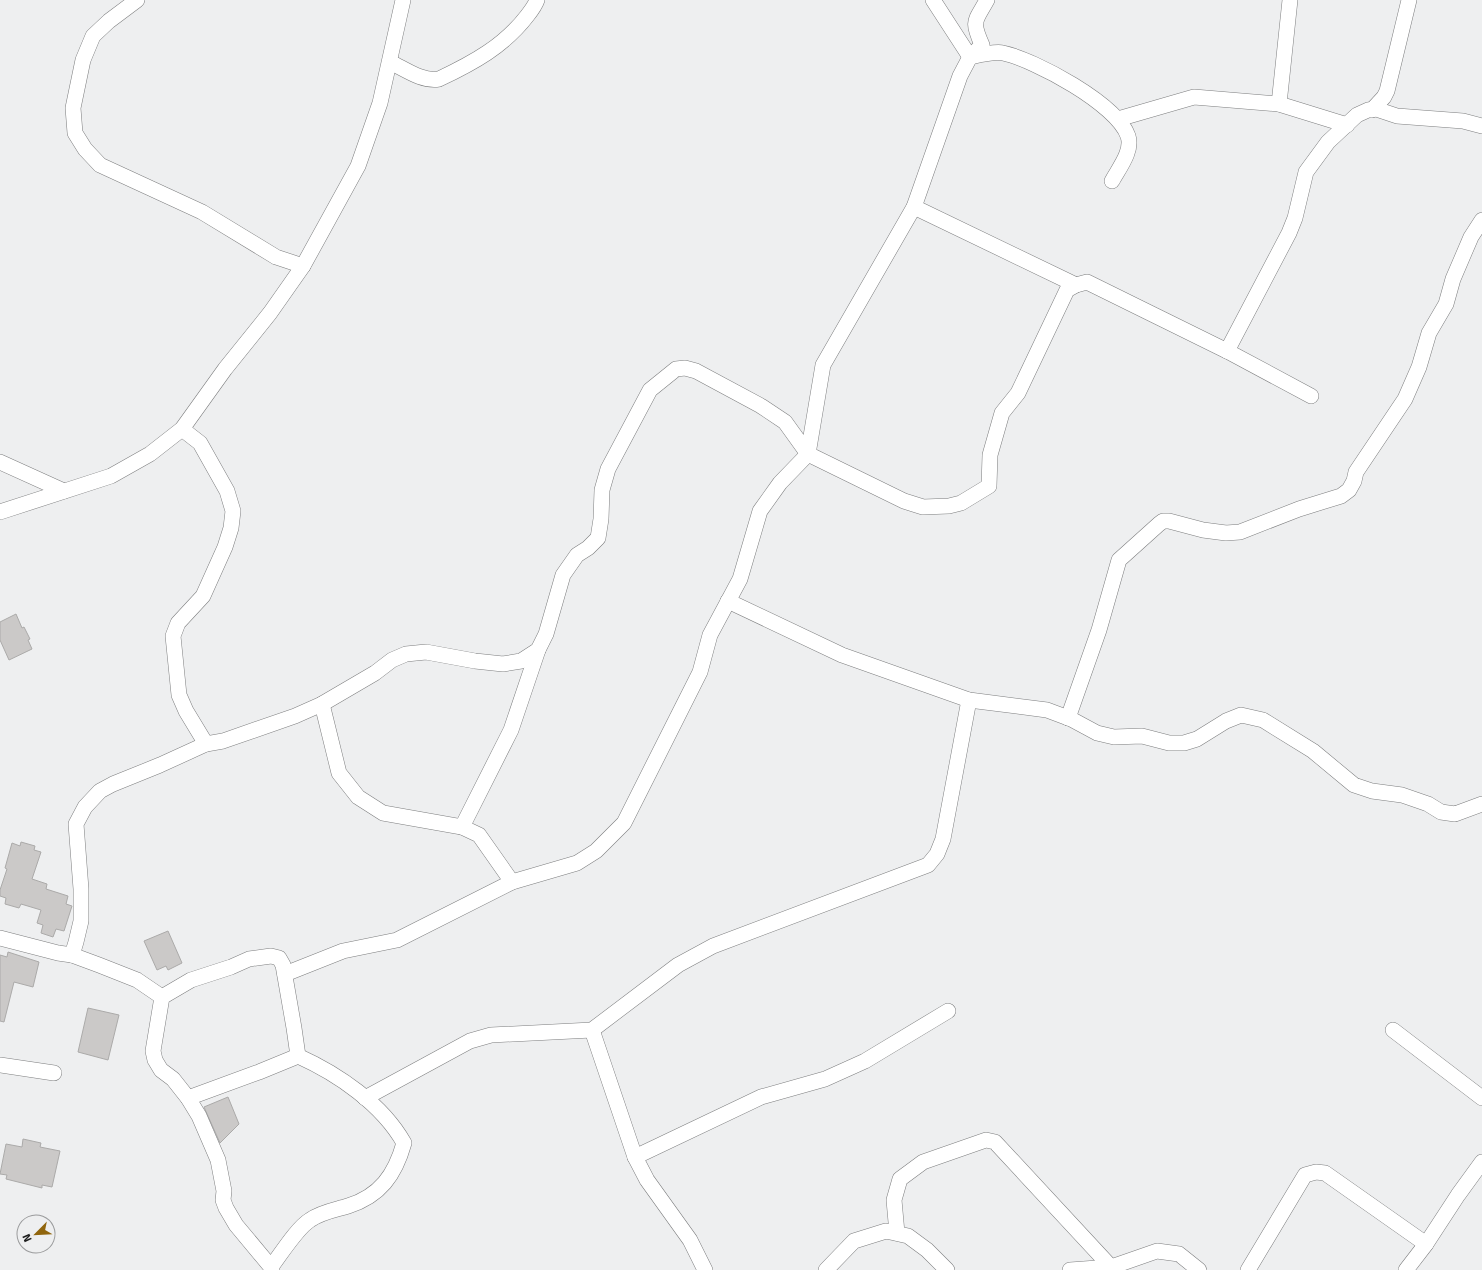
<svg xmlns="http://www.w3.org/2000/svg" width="1482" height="1270" font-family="'Fira Sans',sans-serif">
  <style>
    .building { fill: #cbc9c8; stroke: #abaaa9 }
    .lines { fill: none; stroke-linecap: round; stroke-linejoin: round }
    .minor-casing { stroke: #7d7e7f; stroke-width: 16 }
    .minor { stroke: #fff; stroke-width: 15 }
  </style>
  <rect width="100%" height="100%" fill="#eeeff0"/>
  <g class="building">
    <polygon points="16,614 22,628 24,627 30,639 28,640 32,649 9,660 0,640 0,622"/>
    <polygon points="21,842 35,846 34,850 41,852 32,879 47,884 46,889 68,896 66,904 72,906 64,931 56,929 53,937 41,933 43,925 37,923 41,910 21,904 19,908 5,904 6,898 0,896 0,890 7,869 5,868 12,843 20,846"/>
    <polygon points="168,931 182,963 168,970 166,966 157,970 144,941"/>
    <polygon points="8,952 39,962 33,987 14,982 4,1022 0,1021 0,955 7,957"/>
    <polygon points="88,1008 119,1015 108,1060 78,1052"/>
    <polygon points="228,1097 239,1124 220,1143 204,1107"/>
    <polygon points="23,1139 41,1143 40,1147 60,1151 52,1187 42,1185 42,1188 6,1179 7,1175 0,1174 6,1144 22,1147"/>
  </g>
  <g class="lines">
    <g class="minor-casing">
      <g id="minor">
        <polyline points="137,0 109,21 93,36 83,60 73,108 75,133 85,149 100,165 202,212 276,257 303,266"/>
        <path d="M933,0L970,57C979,55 995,51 1003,53C1035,60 1117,104 1128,136C1133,151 1119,168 1112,181"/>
        <path d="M390,62C405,69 422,82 439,79C473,63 504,46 527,16C531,11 535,6 537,0"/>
        <polyline points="1279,104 1290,0"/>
        <polyline points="1372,110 1384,97 1387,91 1409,0"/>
        <polyline points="1118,119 1194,97 1279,104 1347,125"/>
        <polyline points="914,207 1076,285"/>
        <polyline points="1227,351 1289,233 1295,218 1306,172 1328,142 1357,115 1368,110 1376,109 1397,116 1463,121 1482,126"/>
        <polyline points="182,429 200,443 227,491 233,511 231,528 225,547 203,596 178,623 173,636 179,695 186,711 206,744"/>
        <polyline points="0,462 64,491"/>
        <polyline points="0,512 111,476 150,454 182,429 225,369 270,313 303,266 358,166 380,103 403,0"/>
        <polyline points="728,601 842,655 969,700 1047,710 1071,719 1097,733 1114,737 1142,736 1169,743 1184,743 1197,739 1226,721 1241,715 1263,720 1313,751 1354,785 1372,791 1402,795 1428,804 1441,812 1455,814 1482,804"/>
        <polyline points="322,704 339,773 358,797 383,813 462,827 479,835 512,882"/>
        <polyline points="1068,718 1099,630 1119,560 1159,524 1163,521 1169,521 1203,530 1226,533 1240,532 1299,509 1341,496 1349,490 1354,481 1356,472 1405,399 1419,367 1429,333 1446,304 1453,279 1471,237 1482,220"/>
        <polyline points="462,827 511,730 538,650"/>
        <polyline points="0,938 58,953 72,955 99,965 137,980 162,997"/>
        <path d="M72,955L76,942L81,921V889L76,824L85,807L100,791L113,784L160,765L206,744L223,741L295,716L322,704L375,673L392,660L406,654L426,652L475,661L503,664L521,661L538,650L546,634L563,575L577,555L588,548L598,538L601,519L602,490L608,469L650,390L676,369L685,368L696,371L761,406L785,422L808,454L823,365L914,207L960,76L970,57L982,45C971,20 975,22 987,0"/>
        <polyline points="285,974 343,951 397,940 512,882 577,863 596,851 624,823 700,672 710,635 740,579 760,511 780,483 808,454 904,501 923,507 949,506 961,503 989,486 990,455 1002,413 1018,393 1067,290 1076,285 1087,282 1227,351 1311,396"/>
        <polyline points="592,1030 635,1157 647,1180 690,1240 705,1270"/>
        <polyline points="1393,1030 1482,1098"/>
        <polyline points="0,1065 54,1073"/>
        <path d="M188,1098L259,1072L298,1056C338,1074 382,1104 404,1143C395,1175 380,1196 348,1206C335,1210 321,1212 310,1220C297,1228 281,1254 271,1267"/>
        <polyline points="365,1098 470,1041 491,1035 592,1030 678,965 713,946 928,865 937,854 943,839 969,700"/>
        <polyline points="635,1157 761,1097 825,1079 865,1061 948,1011"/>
        <polyline points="897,1233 894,1200 900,1179 923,1162 986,1140 995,1142 1111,1267"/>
        <polyline points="272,1270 271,1267 236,1225 226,1208 223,1200 224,1191 218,1160 199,1116 188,1098 173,1079 161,1070 155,1060 153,1051 162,997 191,980 231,967 249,959 271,956 279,958 283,965 294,1028 298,1056"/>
        <polyline points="826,1270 854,1241 886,1231 908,1236 927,1250 947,1270"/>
        <polyline points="1070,1270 1111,1267 1157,1251 1179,1254 1199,1270"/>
        <polyline points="1248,1270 1305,1175 1316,1172 1325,1173 1426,1244"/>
        <polyline points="1406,1270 1426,1244 1458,1195 1482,1162"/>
      </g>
    </g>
    <use href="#minor" class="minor"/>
  </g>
  <g transform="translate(36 1234) rotate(246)"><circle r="19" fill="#eeeff0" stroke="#9a9b9c"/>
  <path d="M0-3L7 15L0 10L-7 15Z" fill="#90650d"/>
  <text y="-6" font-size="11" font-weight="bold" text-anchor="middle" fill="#1c1d1d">N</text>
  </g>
</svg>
